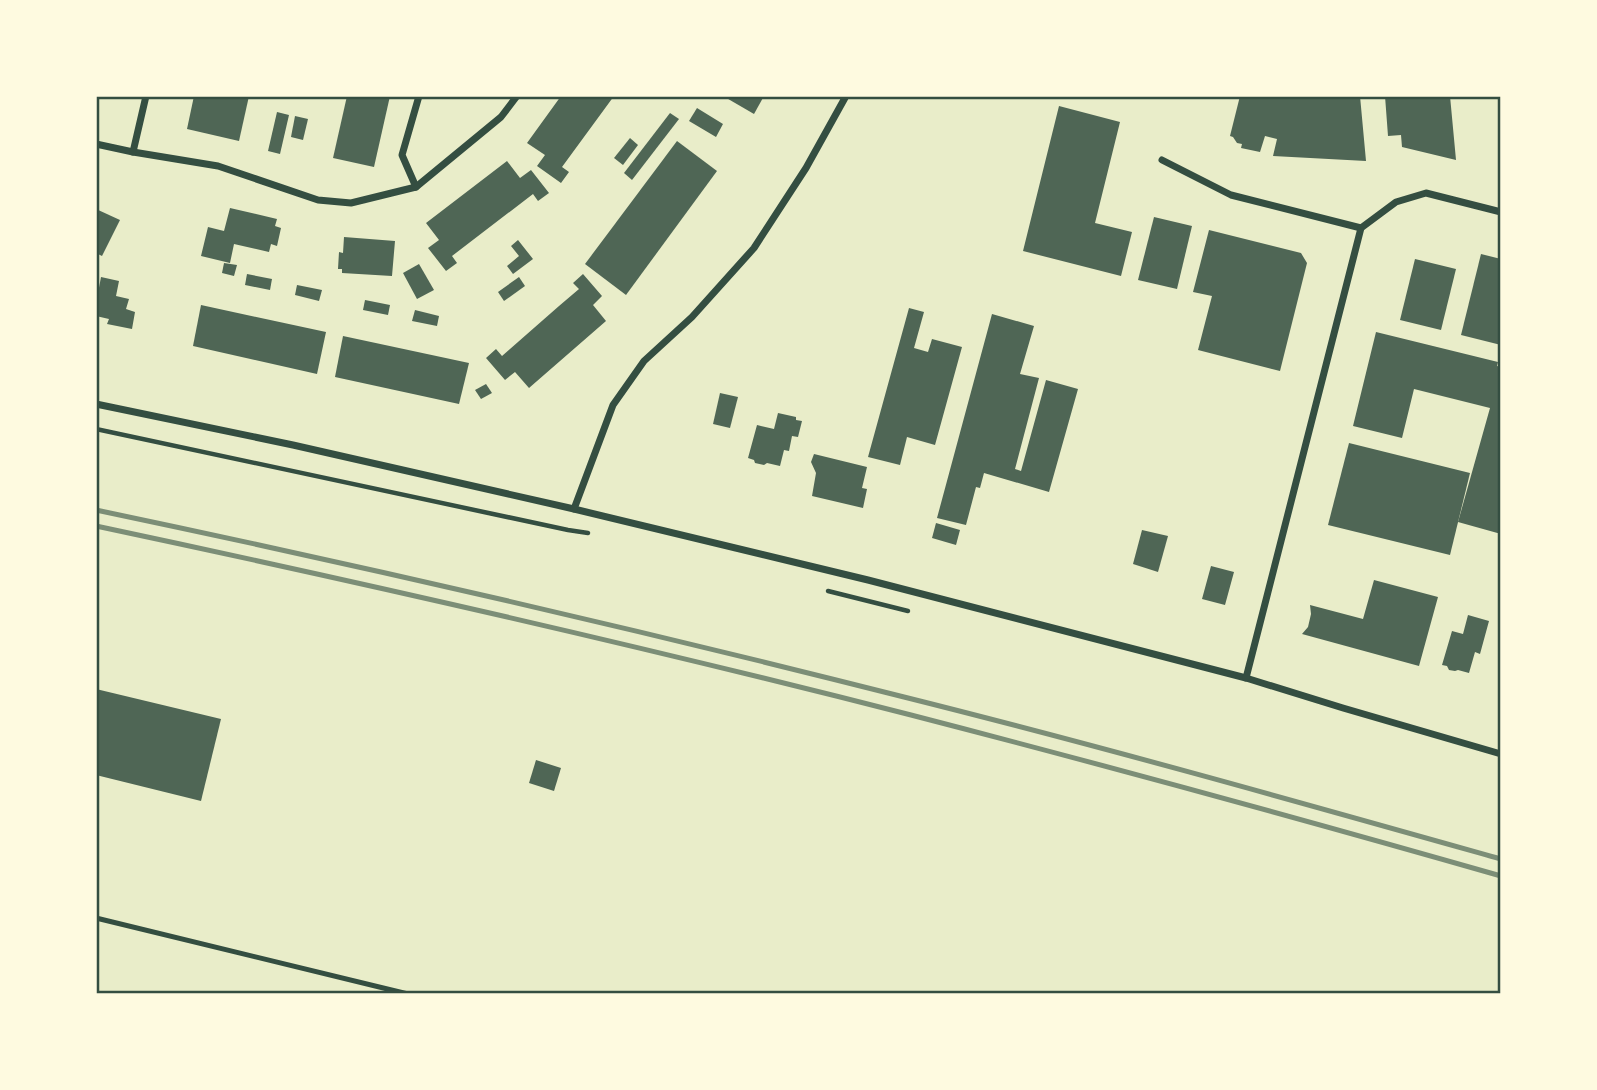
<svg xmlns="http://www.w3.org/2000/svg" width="1597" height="1090" font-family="Barlow,sans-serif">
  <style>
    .building { fill: #4f6655 }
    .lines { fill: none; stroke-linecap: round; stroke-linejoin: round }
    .path { stroke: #344e41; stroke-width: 4.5 }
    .service { stroke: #344e41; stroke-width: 5 }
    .minor { stroke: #344e41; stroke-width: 7 }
    .rail { stroke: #7c8e77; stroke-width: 5 }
    .neatline { fill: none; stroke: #344e41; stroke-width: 2.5 }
  </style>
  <rect width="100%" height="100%" fill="#e9edc9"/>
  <g class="building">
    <polygon points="194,96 249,96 239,141 187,129"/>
    <polygon points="347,96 390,96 374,167 333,158"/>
    <polygon points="561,96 614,96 562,167 569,172 561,183 537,166 545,155 527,143"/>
    <polygon points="723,96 764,96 754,114"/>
    <polygon points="1240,96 1360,96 1366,161 1273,156 1277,139 1265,136 1260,152 1241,148 1242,144 1237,143 1233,137 1230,136"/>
    <polygon points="1385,96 1450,96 1456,160 1402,147 1401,135 1388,136"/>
    <polygon points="1059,106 1120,122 1095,223 1132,232 1121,276 1023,251"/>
    <polygon points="697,108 723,124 716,137 689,121"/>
    <polygon points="277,112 289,115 280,154 268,151"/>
    <polygon points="670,113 679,119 632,180 624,173"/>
    <polygon points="295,116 308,119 303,140 291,137"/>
    <polygon points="630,138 638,145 623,165 614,158"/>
    <polygon points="677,141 717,171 626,295 585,264"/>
    <polygon points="507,161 520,178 531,170 549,193 538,201 533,194 452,256 457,263 446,271 428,248 439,240 426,223"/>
    <polygon points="230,208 277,219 275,226 281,228 277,246 271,244 269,252 234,244 230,263 201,256 208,227 224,231"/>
    <polygon points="96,209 120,220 102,256 96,253"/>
    <polygon points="1154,217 1192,226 1177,289 1138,280"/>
    <polygon points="1209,230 1301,253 1307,263 1280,371 1198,350 1212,296 1193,292"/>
    <polygon points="344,237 395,241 392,276 342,273 342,269 338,269 339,252 343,253"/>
    <polygon points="518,240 533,259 513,274 507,266 519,256 511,246"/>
    <polygon points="1481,254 1501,259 1501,345 1461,335"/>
    <polygon points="1415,259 1456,269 1441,330 1400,320"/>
    <polygon points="224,263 237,265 234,276 222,273"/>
    <polygon points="419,264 434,290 417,299 403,273"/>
    <polygon points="247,274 272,279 270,290 245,285"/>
    <polygon points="583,274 602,296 593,305 606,321 529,388 515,372 505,380 486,358 496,349 502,356 559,306 579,289 573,283"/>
    <polygon points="101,277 119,281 116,296 129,299 126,309 135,312 132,329 107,324 109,319 96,316 96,292 98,293"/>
    <polygon points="519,277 525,286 504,301 498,292"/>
    <polygon points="297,285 322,290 319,301 295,295"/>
    <polygon points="365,300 390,305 388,315 363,310"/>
    <polygon points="201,305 326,332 317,374 193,346"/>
    <polygon points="909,308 924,312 914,348 928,352 932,339 962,347 935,445 907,437 900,465 868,457"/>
    <polygon points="415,310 439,316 437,326 412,321"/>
    <polygon points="992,314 1034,326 1020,374 1039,378 1015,469 1021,471 1046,380 1078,389 1049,492 984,473 980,488 976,487 966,525 937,518"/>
    <polygon points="1376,332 1498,362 1497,366 1501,367 1501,534 1458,522 1490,408 1414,389 1402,438 1353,426"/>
    <polygon points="343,336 469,363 459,404 335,377"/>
    <polygon points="486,384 492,393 481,399 475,390"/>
    <polygon points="720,393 738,397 730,428 713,424"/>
    <polygon points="778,413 796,417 796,420 802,421 798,437 792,436 789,451 784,450 780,466 767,463 764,465 755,463 754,460 748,458 757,425 774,429"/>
    <polygon points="1349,443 1470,473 1450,555 1328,525"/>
    <polygon points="814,454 867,467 862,488 867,489 863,508 812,496 816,473 811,462"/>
    <polygon points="936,523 960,530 956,545 932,538"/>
    <polygon points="1142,530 1168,536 1158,572 1133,564"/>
    <polygon points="1211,566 1234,572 1225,605 1202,599"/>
    <polygon points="1374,580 1438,597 1419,666 1302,634 1308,627 1311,614 1310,605 1363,619"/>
    <polygon points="1468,615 1489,621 1480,654 1475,652 1469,673 1458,670 1455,671 1449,670 1447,666 1442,665 1452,631 1463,634"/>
    <polygon points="96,689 221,719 201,801 96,775"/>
    <polygon points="536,760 561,768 554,791 529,783"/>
  </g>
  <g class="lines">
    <g class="path">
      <polyline points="96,429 568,530 588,533"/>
      <polyline points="828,591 908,611"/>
    </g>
    <polyline class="service" points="96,918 408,994"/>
    <g class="minor">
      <polyline points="96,144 133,152 218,166 318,200 351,203 416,187 501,117 517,96"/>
      <polyline points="133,152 146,96"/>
      <polyline points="1162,160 1231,195 1361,228"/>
      <polyline points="416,187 402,155 419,96"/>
      <polyline points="96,404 293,445 574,509 868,580 1246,678 1343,708 1501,754"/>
      <polyline points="574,509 613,405 644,361 692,317 754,248 806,168 846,96"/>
      <polyline points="1246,678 1361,228 1396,202 1426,193 1501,212"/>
    </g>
    <g class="rail">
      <path d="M96,510C367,567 636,629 904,697C1104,747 1302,803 1501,859"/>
      <path d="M96,526C369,584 641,646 911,715C1108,766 1305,820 1501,876"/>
    </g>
  </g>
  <rect width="1597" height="1090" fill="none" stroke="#fefae0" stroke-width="196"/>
  <rect x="98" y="98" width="1401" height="894" class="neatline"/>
</svg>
